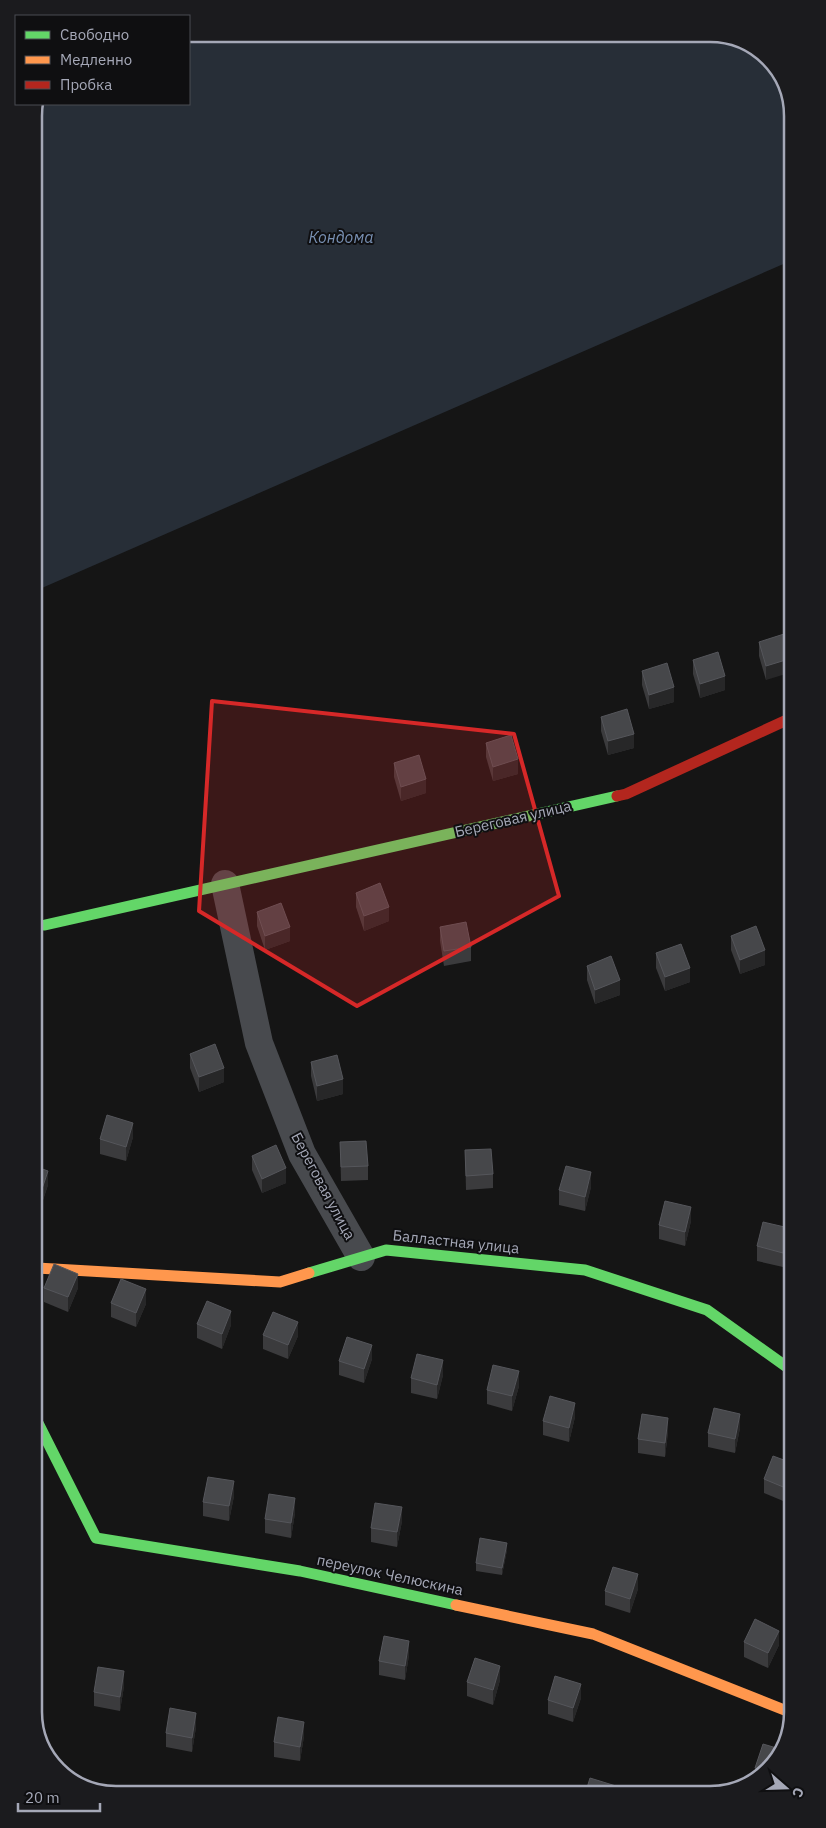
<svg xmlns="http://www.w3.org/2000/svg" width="826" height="1828" font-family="'IBM Plex Sans',sans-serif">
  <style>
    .water { fill: #272e37 }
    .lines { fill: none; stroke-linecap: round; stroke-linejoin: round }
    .street { stroke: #484a4e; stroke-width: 28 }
    .fast { stroke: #63d668; stroke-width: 11 }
    .slow { stroke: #ff974d; stroke-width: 11 }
    .jam { stroke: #b3261e; stroke-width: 11 }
    .wall { fill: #3b3b3d }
    .shaded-wall { fill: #272728 }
    .building { fill: #46474a; stroke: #55565b }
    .marked { fill: #d62828; fill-opacity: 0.2; stroke: #d62828; stroke-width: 4; stroke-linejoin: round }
    .labels { text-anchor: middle; stroke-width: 4; stroke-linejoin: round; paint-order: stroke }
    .street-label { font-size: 15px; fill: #a5a8b7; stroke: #0f0f11 }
    .water-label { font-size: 16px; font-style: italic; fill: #7991b4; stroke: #0f0f11 }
    .rim { fill: none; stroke: #a5a8b7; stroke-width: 2.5 }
  </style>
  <rect width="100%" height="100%" fill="#151515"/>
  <polygon class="water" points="189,34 715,34 760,51 788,90 788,262 35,591 34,111 37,104 189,104"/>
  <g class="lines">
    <polyline class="street" points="225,884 259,1043 302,1154 361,1257"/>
    <g class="fast">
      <polyline points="45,925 617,796"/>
      <polyline points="309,1273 386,1250 585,1270 707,1310 791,1370"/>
      <polyline points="37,1421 96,1538 300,1571 456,1605"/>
    </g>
    <g class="slow">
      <polyline points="37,1268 280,1282 309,1273"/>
      <polyline points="456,1605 593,1634 792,1713"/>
    </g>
    <polyline class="jam" points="617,796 626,794 789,719"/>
  </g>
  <g class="wall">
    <polygon points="759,642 789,651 766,680 759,656"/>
    <polygon points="693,660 725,690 700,698 693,674"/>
    <polygon points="642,671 674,702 649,709 642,685"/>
    <polygon points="601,717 634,748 608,755 601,731"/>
    <polygon points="486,743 518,774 493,781 486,757"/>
    <polygon points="394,763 426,793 401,801 394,777"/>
    <polygon points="356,893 389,921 364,931 356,907"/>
    <polygon points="257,912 290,941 265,950 257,926"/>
    <polygon points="440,927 471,947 471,961 444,966 440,941"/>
    <polygon points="731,936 765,965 740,974 731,950"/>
    <polygon points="656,953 690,982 665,991 656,968"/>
    <polygon points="587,966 620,995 595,1004 587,980"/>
    <polygon points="190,1054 224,1082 199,1092 190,1068"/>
    <polygon points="311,1062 343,1094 317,1101 311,1076"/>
    <polygon points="133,1137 126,1161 100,1154 100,1139"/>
    <polygon points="340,1142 368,1166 368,1180 341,1181"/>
    <polygon points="465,1150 493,1174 493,1188 466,1190"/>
    <polygon points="252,1156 286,1183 262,1193 252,1170"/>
    <polygon points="37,1167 48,1185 40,1209 37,1208"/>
    <polygon points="591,1187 585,1211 559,1205 559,1190"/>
    <polygon points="691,1221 685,1246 659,1239 659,1225"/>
    <polygon points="789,1243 783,1267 757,1261 757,1246"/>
    <polygon points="44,1288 78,1288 68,1312 44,1302"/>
    <polygon points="111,1303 146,1304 136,1327 111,1317"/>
    <polygon points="197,1324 231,1325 222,1349 197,1338"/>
    <polygon points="263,1335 298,1336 288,1359 263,1349"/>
    <polygon points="372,1359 364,1383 339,1375 339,1361"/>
    <polygon points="443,1375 437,1399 411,1393 411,1378"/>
    <polygon points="519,1386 512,1411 487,1404 487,1390"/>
    <polygon points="575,1417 569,1442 543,1435 543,1421"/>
    <polygon points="740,1428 735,1453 708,1447 708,1433"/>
    <polygon points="668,1432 665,1457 638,1453 638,1439"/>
    <polygon points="792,1463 792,1496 788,1503 764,1493 764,1479"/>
    <polygon points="234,1496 229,1521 203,1516 203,1502"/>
    <polygon points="295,1513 291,1538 265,1533 265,1519"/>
    <polygon points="402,1521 397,1547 371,1542 371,1528"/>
    <polygon points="507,1550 502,1575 476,1571 476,1563"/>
    <polygon points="638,1589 630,1613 605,1605 605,1591"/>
    <polygon points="744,1642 779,1645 768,1668 744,1657"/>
    <polygon points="409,1655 405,1680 379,1675 379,1661"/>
    <polygon points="500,1680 493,1705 467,1696 467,1682"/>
    <polygon points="124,1686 120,1711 94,1706 94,1692"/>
    <polygon points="581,1698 573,1722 548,1714 548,1700"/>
    <polygon points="196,1727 192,1752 166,1747 166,1733"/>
    <polygon points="304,1736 300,1761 274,1757 274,1742"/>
    <polygon points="775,1762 755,1776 755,1768"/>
  </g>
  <g class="shaded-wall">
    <polygon points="789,659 789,673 766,680 766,666"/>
    <polygon points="725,676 725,690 700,698 700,684"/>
    <polygon points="674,687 674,702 649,709 649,695"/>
    <polygon points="634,734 634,748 608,755 608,741"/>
    <polygon points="518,759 518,774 493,781 493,767"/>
    <polygon points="426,779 426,793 401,801 401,787"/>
    <polygon points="389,907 389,921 364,931 364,916"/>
    <polygon points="290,927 290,941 265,950 265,936"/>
    <polygon points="765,950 765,965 740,974 740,960"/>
    <polygon points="690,968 690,982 665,991 665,977"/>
    <polygon points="620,980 620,995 595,1004 595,990"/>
    <polygon points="224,1068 224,1082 199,1092 199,1077"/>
    <polygon points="343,1079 343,1094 317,1101 317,1086"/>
    <polygon points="133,1123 133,1137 126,1161 126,1147"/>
    <polygon points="286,1168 286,1183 262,1193 262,1179"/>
    <polygon points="48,1171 48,1185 40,1209 40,1195"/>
    <polygon points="591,1172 591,1187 585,1211 585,1197"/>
    <polygon points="691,1207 691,1221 685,1246 685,1232"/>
    <polygon points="789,1228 789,1243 783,1267 783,1253"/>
    <polygon points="78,1274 78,1288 68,1312 68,1297"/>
    <polygon points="146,1289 146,1304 136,1327 136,1313"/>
    <polygon points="231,1311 231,1325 222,1349 222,1334"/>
    <polygon points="298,1322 298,1336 288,1359 288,1345"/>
    <polygon points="372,1345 372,1359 364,1383 364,1369"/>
    <polygon points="443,1360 443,1375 437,1399 437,1385"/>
    <polygon points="519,1371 519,1386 512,1411 512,1396"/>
    <polygon points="575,1403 575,1417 569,1442 569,1428"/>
    <polygon points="740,1414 740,1428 735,1453 735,1439"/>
    <polygon points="668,1418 668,1432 665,1457 665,1443"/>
    <polygon points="234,1481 234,1496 229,1521 229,1506"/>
    <polygon points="792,1482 792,1496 788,1503 788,1489"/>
    <polygon points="295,1498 295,1513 291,1538 291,1523"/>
    <polygon points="402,1507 402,1521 397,1547 397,1532"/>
    <polygon points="507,1543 507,1550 502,1575 502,1568"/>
    <polygon points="638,1574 638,1589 630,1613 630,1599"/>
    <polygon points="779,1631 779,1645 768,1668 768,1653"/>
    <polygon points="409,1641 409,1655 405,1680 405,1666"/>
    <polygon points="500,1666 500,1680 493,1705 493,1690"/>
    <polygon points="124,1671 124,1686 120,1711 120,1697"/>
    <polygon points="581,1684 581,1698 573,1722 573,1708"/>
    <polygon points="42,1685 42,1699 38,1720 38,1706"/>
    <polygon points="196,1713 196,1727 192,1752 192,1738"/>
    <polygon points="304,1722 304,1736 300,1761 300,1747"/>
  </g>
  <g class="building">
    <polygon points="784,634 789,651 789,659 766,666 759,642"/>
    <polygon points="718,652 725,676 700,684 693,660"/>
    <polygon points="667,663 674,687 649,695 642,671"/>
    <polygon points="627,709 634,734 608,741 601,717"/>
    <polygon points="511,735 518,759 493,767 486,743"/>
    <polygon points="419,755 426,779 401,787 394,763"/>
    <polygon points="380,883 389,907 364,916 356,893"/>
    <polygon points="281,903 290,927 265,936 257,912"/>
    <polygon points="466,922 471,947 444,951 440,927"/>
    <polygon points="756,926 765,950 740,960 731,936"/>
    <polygon points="681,944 690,968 665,977 656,953"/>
    <polygon points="611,956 620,980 595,990 587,966"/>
    <polygon points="215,1044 224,1068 199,1077 190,1054"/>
    <polygon points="337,1055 343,1079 317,1086 311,1062"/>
    <polygon points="107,1115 133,1123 126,1147 100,1139"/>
    <polygon points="366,1141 368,1166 341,1167 340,1142"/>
    <polygon points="276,1145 286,1168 262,1179 252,1156"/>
    <polygon points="491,1149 493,1174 466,1176 465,1150"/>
    <polygon points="566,1166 591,1172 585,1197 559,1190"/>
    <polygon points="37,1167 48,1171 40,1195 37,1194"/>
    <polygon points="665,1201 691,1207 685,1232 659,1225"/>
    <polygon points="763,1222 789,1228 783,1253 757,1246"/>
    <polygon points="54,1264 78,1274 68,1297 44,1288"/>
    <polygon points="121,1279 146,1289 136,1313 111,1303"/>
    <polygon points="207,1301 231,1311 222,1334 197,1324"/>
    <polygon points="273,1312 298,1322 288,1345 263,1335"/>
    <polygon points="347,1337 372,1345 364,1369 339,1361"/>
    <polygon points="417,1354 443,1360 437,1385 411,1378"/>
    <polygon points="493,1365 519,1371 512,1396 487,1390"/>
    <polygon points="550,1396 575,1403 569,1428 543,1421"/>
    <polygon points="714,1408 740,1414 735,1439 708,1433"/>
    <polygon points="642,1414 668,1418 665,1443 638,1439"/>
    <polygon points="773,1456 792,1463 792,1482 788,1489 764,1479"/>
    <polygon points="208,1477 234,1481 229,1506 203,1502"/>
    <polygon points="269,1494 295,1498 291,1523 265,1519"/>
    <polygon points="375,1503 402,1507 397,1532 371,1528"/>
    <polygon points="480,1538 507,1543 502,1568 476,1563"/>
    <polygon points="613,1567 638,1574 630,1599 605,1591"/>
    <polygon points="755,1619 779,1631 768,1653 744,1642"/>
    <polygon points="384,1636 409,1641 405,1666 379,1661"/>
    <polygon points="475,1658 500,1666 493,1690 467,1682"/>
    <polygon points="98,1667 124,1671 120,1697 94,1692"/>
    <polygon points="555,1676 581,1684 573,1708 548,1700"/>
    <polygon points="38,1684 42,1685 38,1706"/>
    <polygon points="170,1708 196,1713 192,1738 166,1733"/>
    <polygon points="278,1717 304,1722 300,1747 274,1742"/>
    <polygon points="763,1744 780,1749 775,1762 763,1771 755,1768"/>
    <polygon points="590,1778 616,1786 614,1791 586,1791"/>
  </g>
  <path class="marked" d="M212,701L514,734L559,896L357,1006L199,911Z"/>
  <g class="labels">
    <g class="street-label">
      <text transform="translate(513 819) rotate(-13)" y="5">Береговая улица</text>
      <text transform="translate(323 1186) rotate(62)" y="5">Береговая улица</text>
      <text transform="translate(456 1242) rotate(6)" y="5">Балластная улица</text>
      <text transform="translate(390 1575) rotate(12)" y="5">переулок Челюскина</text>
    </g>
    <g class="water-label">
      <text x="341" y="243">Кондома</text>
    </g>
  </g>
  <path d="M0 0H826V1828H0ZM116 42H710A74 74 0 0 1 784 116V1712A74 74 0 0 1 710 1786H116A74 74 0 0 1 42 1712V116A74 74 0 0 1 116 42Z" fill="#1b1b1e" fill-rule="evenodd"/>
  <path class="rim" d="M116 42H710A74 74 0 0 1 784 116V1712A74 74 0 0 1 710 1786H116A74 74 0 0 1 42 1712V116A74 74 0 0 1 116 42Z"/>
  <rect x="15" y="15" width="175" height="90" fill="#0f0f11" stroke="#4b4c53"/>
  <rect x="25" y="31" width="25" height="8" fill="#63d668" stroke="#4b4c53"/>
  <text x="60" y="40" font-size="15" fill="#a5a8b7">Свободно</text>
  <rect x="25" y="56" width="25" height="8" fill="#ff974d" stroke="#4b4c53"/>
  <text x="60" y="65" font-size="15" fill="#a5a8b7">Медленно</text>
  <rect x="25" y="81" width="25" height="8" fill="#b3261e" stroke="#4b4c53"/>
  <text x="60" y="90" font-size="15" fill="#a5a8b7">Пробка</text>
  <g transform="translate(786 1788) rotate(110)" stroke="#0f0f11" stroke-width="4" paint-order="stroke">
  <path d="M0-4L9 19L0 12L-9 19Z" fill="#a5a8b7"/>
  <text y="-8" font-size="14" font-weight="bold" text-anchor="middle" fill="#a5a8b7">С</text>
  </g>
  <path d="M18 1803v8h82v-8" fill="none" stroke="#a5a8b7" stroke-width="2.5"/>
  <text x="25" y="1803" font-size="15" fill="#a5a8b7" stroke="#0f0f11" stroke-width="4" paint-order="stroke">20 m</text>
</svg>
